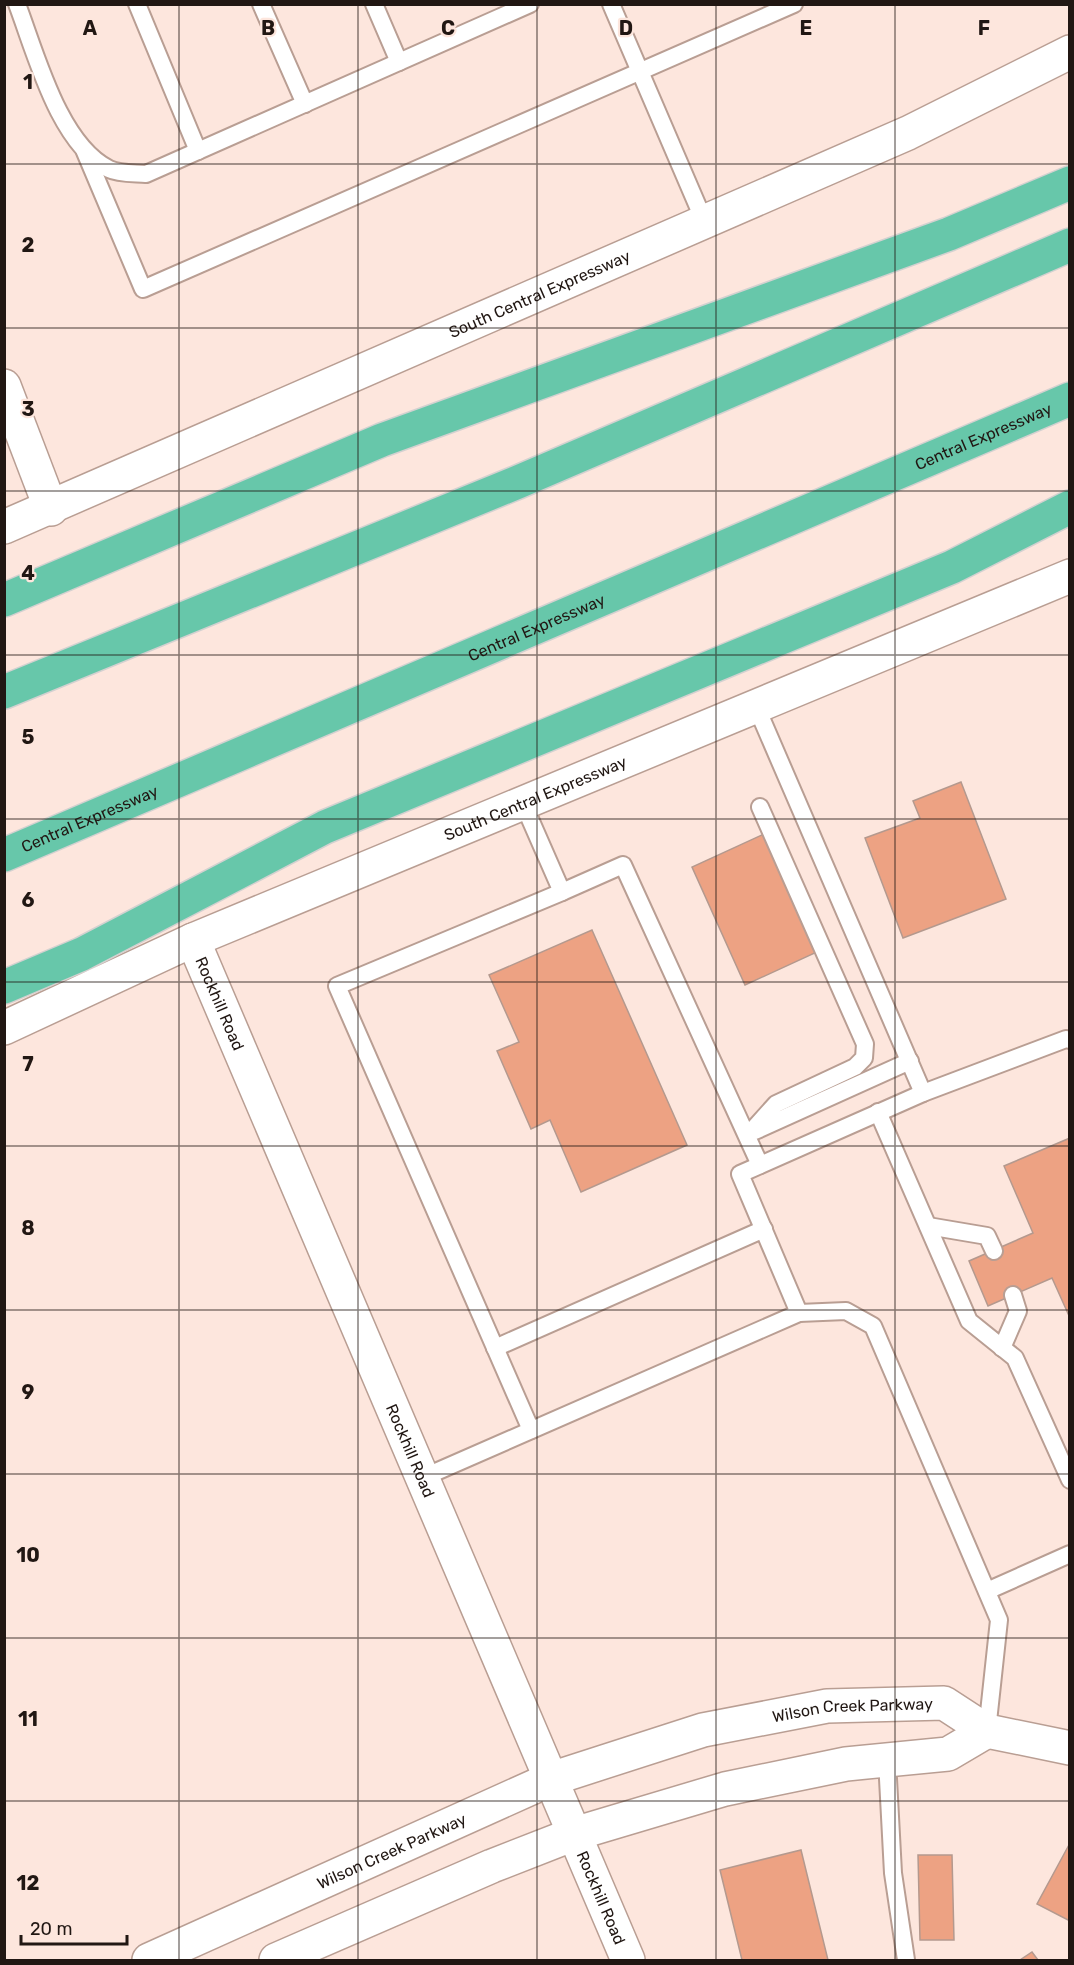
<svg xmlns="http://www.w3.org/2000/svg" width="1074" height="1965" font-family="Rubik,sans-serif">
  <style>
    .building { fill: #eda283; stroke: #b4998e; stroke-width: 1.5 }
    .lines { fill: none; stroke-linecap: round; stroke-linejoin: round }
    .service-casing { stroke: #b99e93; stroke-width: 20 }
    .tertiary-casing { stroke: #b99e93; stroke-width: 36 }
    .secondary-casing { stroke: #b99e93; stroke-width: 36 }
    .motorway-casing { stroke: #d3d1d0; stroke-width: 36 }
    .service { stroke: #fff; stroke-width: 16 }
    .tertiary { stroke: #fff; stroke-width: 33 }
    .secondary { stroke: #fff; stroke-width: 33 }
    .motorway { stroke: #67c7aa; stroke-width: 33 }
    .grid { fill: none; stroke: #211713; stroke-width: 1.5; stroke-opacity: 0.55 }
    .labels { text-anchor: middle; stroke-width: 4.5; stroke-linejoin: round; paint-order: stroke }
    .street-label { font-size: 16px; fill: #211713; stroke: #fde6dd }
    .grid-label { font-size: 20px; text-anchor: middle; font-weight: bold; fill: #211713; stroke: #fde6dd; stroke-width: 4.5; stroke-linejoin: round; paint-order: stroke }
  </style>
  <rect width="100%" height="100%" fill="#fde6dd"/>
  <g class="building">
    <polygon points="961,782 1006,899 903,938 865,838 920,818 913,801"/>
    <polygon points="764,834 817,952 745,985 692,867"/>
    <polygon points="592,930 687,1145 581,1192 550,1120 531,1129 497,1051 519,1042 489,975"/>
    <polygon points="1070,1138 1070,1318 1052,1278 988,1306 969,1261 1033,1233 1004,1166"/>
    <polygon points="1070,1843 1070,1921 1037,1904"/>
    <polygon points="801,1850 828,1960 742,1960 720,1870"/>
    <polygon points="918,1855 952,1855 954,1940 920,1940"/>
    <polygon points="1032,1952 1038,1960 1020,1960"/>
  </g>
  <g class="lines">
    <g class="service-casing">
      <g id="service">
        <path d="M17,4C36,54 59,144 109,169C119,174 135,173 146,174L530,4"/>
        <polyline points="137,4 198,151"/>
        <polyline points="261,4 305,104"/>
        <polyline points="374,4 399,62"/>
        <polyline points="611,4 705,223"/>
        <polyline points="85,152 143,289 794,4"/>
        <polyline points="756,706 923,1093"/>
        <polyline points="523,803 562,892 337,986 531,1430"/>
        <polyline points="562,892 623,865 760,1165"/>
        <polyline points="878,1112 969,1321 1015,1358 1070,1480"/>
        <polyline points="755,1131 910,1061"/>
        <polyline points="749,1134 776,1104 855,1067 864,1058 865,1044 760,807"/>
        <polyline points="928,1226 987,1236 994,1251"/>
        <polyline points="799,1313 740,1174 923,1093 1066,1039 1070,1040"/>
        <polyline points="495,1348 764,1229"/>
        <polyline points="1002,1348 1018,1311 1013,1295"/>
        <polyline points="422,1478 799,1313 846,1311 873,1326 999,1620 987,1731"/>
        <polyline points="987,1591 1070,1554"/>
        <polyline points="887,1760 893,1873 906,1960"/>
      </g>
    </g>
    <g class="tertiary-casing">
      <g id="tertiary">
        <polyline points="4,386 51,509"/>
        <path id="s1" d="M193,940L628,1960"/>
      </g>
    </g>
    <g class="secondary-casing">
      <g id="secondary">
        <path id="s2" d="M4,527L908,133L1070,52"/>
        <path id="s3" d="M4,1028L193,940L1070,576"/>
        <path id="s4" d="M149,1960L551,1779L703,1730L827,1706L944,1703L987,1731L1070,1748"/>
        <polyline points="276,1960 492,1866 574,1834 725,1789 846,1764 948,1754 987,1731"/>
      </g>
    </g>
    <g class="motorway-casing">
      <g id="motorway">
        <polyline points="4,600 382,440 949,234 1070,183"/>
        <polyline points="4,692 518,482 1070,245"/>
        <path id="s5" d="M4,855L1070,399"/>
        <polyline points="4,987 82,954 325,827 952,567 1070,507"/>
      </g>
    </g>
    <use href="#service" class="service"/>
    <use href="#tertiary" class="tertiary"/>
    <use href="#secondary" class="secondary"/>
    <use href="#motorway" class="motorway"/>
  </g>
  <path class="grid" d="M179,4V1960M358,4V1960M537,4V1960M716,4V1960M895,4V1960M4,164H1070M4,328H1070M4,491H1070M4,655H1070M4,819H1070M4,982H1070M4,1146H1070M4,1310H1070M4,1474H1070M4,1638H1070M4,1801H1070"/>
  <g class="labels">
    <g class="street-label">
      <text dy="6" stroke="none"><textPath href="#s2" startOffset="584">South Central Expressway</textPath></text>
      <text dy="6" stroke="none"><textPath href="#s5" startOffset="1065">Central Expressway</textPath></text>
      <text dy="6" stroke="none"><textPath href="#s5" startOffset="579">Central Expressway</textPath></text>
      <text dy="6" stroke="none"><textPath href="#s3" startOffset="579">South Central Expressway</textPath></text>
      <text dy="6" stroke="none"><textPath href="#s5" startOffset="93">Central Expressway</textPath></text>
      <text dy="6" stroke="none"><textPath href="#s1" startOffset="69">Rockhill Road</textPath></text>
      <text dy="6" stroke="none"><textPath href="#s1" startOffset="555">Rockhill Road</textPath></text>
      <text dy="6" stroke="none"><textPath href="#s4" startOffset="752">Wilson Creek Parkway</textPath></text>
      <text dy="6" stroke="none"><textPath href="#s4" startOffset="266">Wilson Creek Parkway</textPath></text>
      <text dy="6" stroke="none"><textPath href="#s1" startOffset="1041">Rockhill Road</textPath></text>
    </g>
  </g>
  <g class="grid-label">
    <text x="90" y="35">A</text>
    <text x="268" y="35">B</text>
    <text x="448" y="35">C</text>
    <text x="626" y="35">D</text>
    <text x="806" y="35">E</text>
    <text x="984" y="35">F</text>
    <text x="28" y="89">1</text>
    <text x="28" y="252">2</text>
    <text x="28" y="416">3</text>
    <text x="28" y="580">4</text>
    <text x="28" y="744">5</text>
    <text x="28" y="907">6</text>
    <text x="28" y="1071">7</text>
    <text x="28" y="1235">8</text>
    <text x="28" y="1399">9</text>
    <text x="28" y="1562">10</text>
    <text x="28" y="1726">11</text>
    <text x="28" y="1890">12</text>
  </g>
  <rect width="1074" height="1965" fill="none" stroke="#211713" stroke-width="12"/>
  <path d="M21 1935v9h106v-9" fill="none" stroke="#211713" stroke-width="3"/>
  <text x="30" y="1935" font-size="18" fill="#211713" stroke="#fde6dd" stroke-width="4.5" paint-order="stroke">20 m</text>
</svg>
